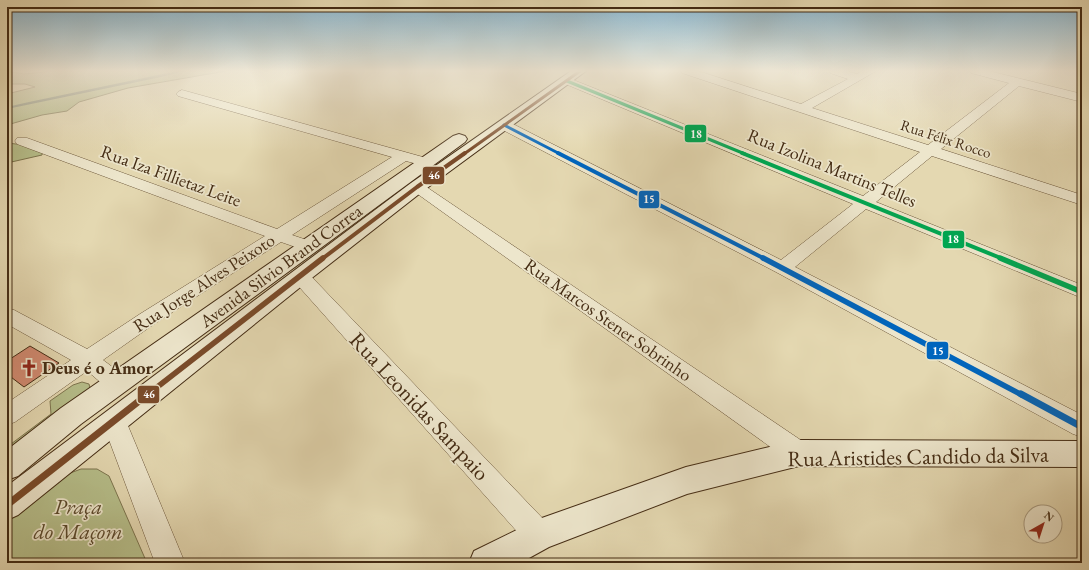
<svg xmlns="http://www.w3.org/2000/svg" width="1089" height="570" font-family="'EB Garamond',serif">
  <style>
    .green { fill: #b6be8a; stroke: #7d754f }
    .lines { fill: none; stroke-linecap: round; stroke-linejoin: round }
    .stream { fill: #75816f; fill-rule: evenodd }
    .building { fill: #d28a71; stroke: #442c14 }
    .street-casing { stroke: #6c573b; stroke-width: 1 }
    .secondary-casing { stroke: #442c14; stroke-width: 2 }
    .street { fill: #ede6cc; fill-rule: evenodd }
    .secondary { fill: #ede6cc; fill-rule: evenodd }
    .bus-1-far2-casing { stroke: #ede6cc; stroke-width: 5 }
    .bus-1-far1-casing { stroke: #ede6cc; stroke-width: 6 }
    .bus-1-casing { stroke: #ede6cc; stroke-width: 8 }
    .bus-2-far3-casing { stroke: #ede6cc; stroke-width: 5 }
    .bus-2-far2-casing { stroke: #ede6cc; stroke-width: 6 }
    .bus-2-far1-casing { stroke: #ede6cc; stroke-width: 8 }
    .bus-2-casing { stroke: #ede6cc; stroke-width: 10 }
    .bus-3-far3-casing { stroke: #ede6cc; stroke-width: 5 }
    .bus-3-far2-casing { stroke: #ede6cc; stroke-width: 6 }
    .bus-3-far1-casing { stroke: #ede6cc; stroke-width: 8 }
    .bus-3-casing { stroke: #ede6cc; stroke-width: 10 }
    .bus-1-far2 { stroke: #00a651; stroke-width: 3 }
    .bus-1-far1 { stroke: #00a651; stroke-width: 4 }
    .bus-1 { stroke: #00a651; stroke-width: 5.5 }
    .bus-2-far3 { stroke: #0065bd; stroke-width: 3 }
    .bus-2-far2 { stroke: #0065bd; stroke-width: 4 }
    .bus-2-far1 { stroke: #0065bd; stroke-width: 5.5 }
    .bus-2 { stroke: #0065bd; stroke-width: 7 }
    .bus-3-far3 { stroke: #7a4b2a; stroke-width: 3 }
    .bus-3-far2 { stroke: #7a4b2a; stroke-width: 4 }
    .bus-3-far1 { stroke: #7a4b2a; stroke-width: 5.5 }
    .bus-3 { stroke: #7a4b2a; stroke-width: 7 }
    .labels { text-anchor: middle; stroke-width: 3.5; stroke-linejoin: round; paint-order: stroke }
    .far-street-label { font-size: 15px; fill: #442c14; stroke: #ede6cc }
    .street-label { font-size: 18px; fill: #442c14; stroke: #ede6cc }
    .poi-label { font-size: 18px; font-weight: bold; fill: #442c14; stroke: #ede6cc; text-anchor: start }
    .near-street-label { font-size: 22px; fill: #442c14; stroke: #ede6cc }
    .near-park-label { font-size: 22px; font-style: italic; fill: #5b492c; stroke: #ede6cc }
    .line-badge { stroke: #ede6cc; stroke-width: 1.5 }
    .badge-label { font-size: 11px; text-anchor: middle; font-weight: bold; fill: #fff }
  </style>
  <rect width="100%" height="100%" fill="#e4d8b1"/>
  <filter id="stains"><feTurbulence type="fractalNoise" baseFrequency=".005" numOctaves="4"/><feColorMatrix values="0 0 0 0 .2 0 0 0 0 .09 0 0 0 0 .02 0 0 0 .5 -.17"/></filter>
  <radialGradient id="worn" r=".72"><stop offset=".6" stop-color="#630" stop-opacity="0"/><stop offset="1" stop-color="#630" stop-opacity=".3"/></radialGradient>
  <g class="green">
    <polygon points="7,71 24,74 54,71 226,71 128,88 79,102 67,111 42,115 7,125 7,94 35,87 25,84 7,84"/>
    <polygon points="7,143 34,146 43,151 42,155 7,163"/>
    <polygon points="82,382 89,384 90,388 7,451 7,447 51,414 50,401 73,385"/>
    <polygon points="81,469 97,469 109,476 147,563 7,563 7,520 65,475"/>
  </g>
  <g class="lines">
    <polygon class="stream" points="177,71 185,71 161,77 7,109 7,107 29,102"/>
  </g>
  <polygon class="building" points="30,346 59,363 24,387 7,374 7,361"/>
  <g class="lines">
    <g class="street-casing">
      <g id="street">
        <polygon points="681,71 698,71 801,104 848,79 830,73 829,71 847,71 857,74 862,71 876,71 812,108 928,145 1009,83 971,73 970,71 989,71 1082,94 1082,102 1019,86 941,149 1082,195 1082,205 932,156 876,202 1082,285 1082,298 866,209 795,267 1082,415 1082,437 1073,434 776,272 499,128 498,125 499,122 509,122 781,260 853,204 563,83 561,81 563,79 571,79 863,196 920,152 682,73"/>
        <path d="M182,90L430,159L432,162L430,165L425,166L406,161L292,235L313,242L316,246L313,250L307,251L281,242L154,324L103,360L126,377L129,383L126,389C110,394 100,381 87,371L15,422L7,425V403L71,360L7,324V308L14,310L87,349L140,314L265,236L17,144L15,141L17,138H27L277,229L392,157L178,96L176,94L178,92Z"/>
        <polygon points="417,182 422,184 808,445 812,453 808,461 799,464 790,461 412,190 409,187 412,184"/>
        <polygon points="300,270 307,272 549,525 553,535 549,545 539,549 529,545 293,280 291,276 293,272"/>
        <polygon points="114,411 123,414 126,421 185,563 155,563 102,421 105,414"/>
      </g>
    </g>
    <g class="secondary-casing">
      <g id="secondary">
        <polygon points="571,71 586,71 423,191 308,281 18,515 7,520 7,486 411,183"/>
        <polygon points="459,134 465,136 467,139 465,142 81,424 18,476 7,480 7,450 61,408 453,136"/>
        <polygon points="799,440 1082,441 1082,467 799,466 687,494 549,547 520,563 469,563 474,551 539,519 686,467"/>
      </g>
    </g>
    <use href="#street" class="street"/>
    <use href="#secondary" class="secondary"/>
    <g class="bus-1-far2-casing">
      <polyline id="bus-1-far2" points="567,81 745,154"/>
    </g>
    <g class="bus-1-far1-casing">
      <polyline id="bus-1-far1" points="742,153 1003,259"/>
    </g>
    <g class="bus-1-casing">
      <polyline id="bus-1" points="1000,258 1082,292"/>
    </g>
    <g class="bus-2-far3-casing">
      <polyline id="bus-2-far3" points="504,125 560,154"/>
    </g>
    <g class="bus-2-far2-casing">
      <polyline id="bus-2-far2" points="558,153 765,259"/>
    </g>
    <g class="bus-2-far1-casing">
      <polyline id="bus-2-far1" points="763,258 1022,395"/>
    </g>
    <g class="bus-2-casing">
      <polyline id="bus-2" points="1021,394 1082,427"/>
    </g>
    <g class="bus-3-far3-casing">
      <polyline id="bus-3-far3" points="464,154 580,71"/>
    </g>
    <g class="bus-3-far2-casing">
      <polyline id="bus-3-far2" points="322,259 417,187 465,153"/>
    </g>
    <g class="bus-3-far1-casing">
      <polyline id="bus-3-far1" points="147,395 323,258"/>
    </g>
    <g class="bus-3-casing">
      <polyline id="bus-3" points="7,505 148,394"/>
    </g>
    <use href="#bus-1-far2" class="bus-1-far2"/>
    <use href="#bus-1-far1" class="bus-1-far1"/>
    <use href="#bus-1" class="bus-1"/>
    <use href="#bus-2-far3" class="bus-2-far3"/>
    <use href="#bus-2-far2" class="bus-2-far2"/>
    <use href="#bus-2-far1" class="bus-2-far1"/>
    <use href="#bus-2" class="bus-2"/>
    <use href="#bus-3-far3" class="bus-3-far3"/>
    <use href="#bus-3-far2" class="bus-3-far2"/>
    <use href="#bus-3-far1" class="bus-3-far1"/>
    <use href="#bus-3" class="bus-3"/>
  </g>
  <linearGradient id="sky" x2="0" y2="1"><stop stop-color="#87b6d0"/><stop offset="0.47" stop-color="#f3eddc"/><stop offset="1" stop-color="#f3eddc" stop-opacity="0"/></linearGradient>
  <rect width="1089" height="151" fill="url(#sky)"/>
  <defs>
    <g id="church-bare" transform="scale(1.38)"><path d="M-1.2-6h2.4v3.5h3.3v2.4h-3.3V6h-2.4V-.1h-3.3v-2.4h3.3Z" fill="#8f2418" stroke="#ede6cc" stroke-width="2.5" paint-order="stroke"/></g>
  </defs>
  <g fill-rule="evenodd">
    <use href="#church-bare" x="29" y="368"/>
  </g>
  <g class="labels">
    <g class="far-street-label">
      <text transform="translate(946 139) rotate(18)" y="5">Rua Félix Rocco</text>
    </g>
    <g class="street-label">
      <text transform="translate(832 168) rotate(22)" y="6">Rua Izolina Martins Telles</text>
      <text transform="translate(171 176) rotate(20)" y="6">Rua Iza Fillietaz Leite</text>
      <text transform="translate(281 266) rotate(-36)" y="6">Avenida Silvio Brand Correa</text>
      <text transform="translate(204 283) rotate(-33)" y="6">Rua Jorge Alves Peixoto</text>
      <text transform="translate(608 320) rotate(35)" y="6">Rua Marcos Stener Sobrinho</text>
    </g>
    <g class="poi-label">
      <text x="42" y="374">Deus é o Amor</text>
    </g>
    <g class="near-street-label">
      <text transform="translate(420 406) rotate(47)" y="8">Rua Leonidas Sampaio</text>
      <text transform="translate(918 456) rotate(-1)" y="8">Rua Aristides Candido da Silva</text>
    </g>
    <g class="near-park-label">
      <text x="78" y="514">Praça<tspan x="78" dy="25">do Maçom</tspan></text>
    </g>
  </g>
  <g class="line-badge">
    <rect x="684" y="124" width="23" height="19" rx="4" fill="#00a651"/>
    <rect x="422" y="166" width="23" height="19" rx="4" fill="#7a4b2a"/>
    <rect x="638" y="190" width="22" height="19" rx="4" fill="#0065bd"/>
    <rect x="942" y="230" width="23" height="19" rx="4" fill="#00a651"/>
    <rect x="926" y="341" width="23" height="19" rx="4" fill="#0065bd"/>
    <rect x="137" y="385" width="23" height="19" rx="4" fill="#7a4b2a"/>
  </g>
  <g class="badge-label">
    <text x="696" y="138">18</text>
    <text x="434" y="179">46</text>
    <text x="649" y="203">15</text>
    <text x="953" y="243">18</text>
    <text x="938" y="355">15</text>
    <text x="149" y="398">46</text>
  </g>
  <rect width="1089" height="570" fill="none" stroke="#e4d8b1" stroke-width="24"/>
  <rect x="8" y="8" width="1073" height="554" fill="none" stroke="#442c14" stroke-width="2"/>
  <rect x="12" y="12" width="1065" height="546" fill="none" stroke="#442c14"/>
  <g transform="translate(1043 524) rotate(39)"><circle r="19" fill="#ede6cc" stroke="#a99c82"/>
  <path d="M0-3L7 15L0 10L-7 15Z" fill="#8f2418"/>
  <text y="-6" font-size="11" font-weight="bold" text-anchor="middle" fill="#442c14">N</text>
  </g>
  <rect width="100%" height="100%" filter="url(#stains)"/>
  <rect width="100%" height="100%" fill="url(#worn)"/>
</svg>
